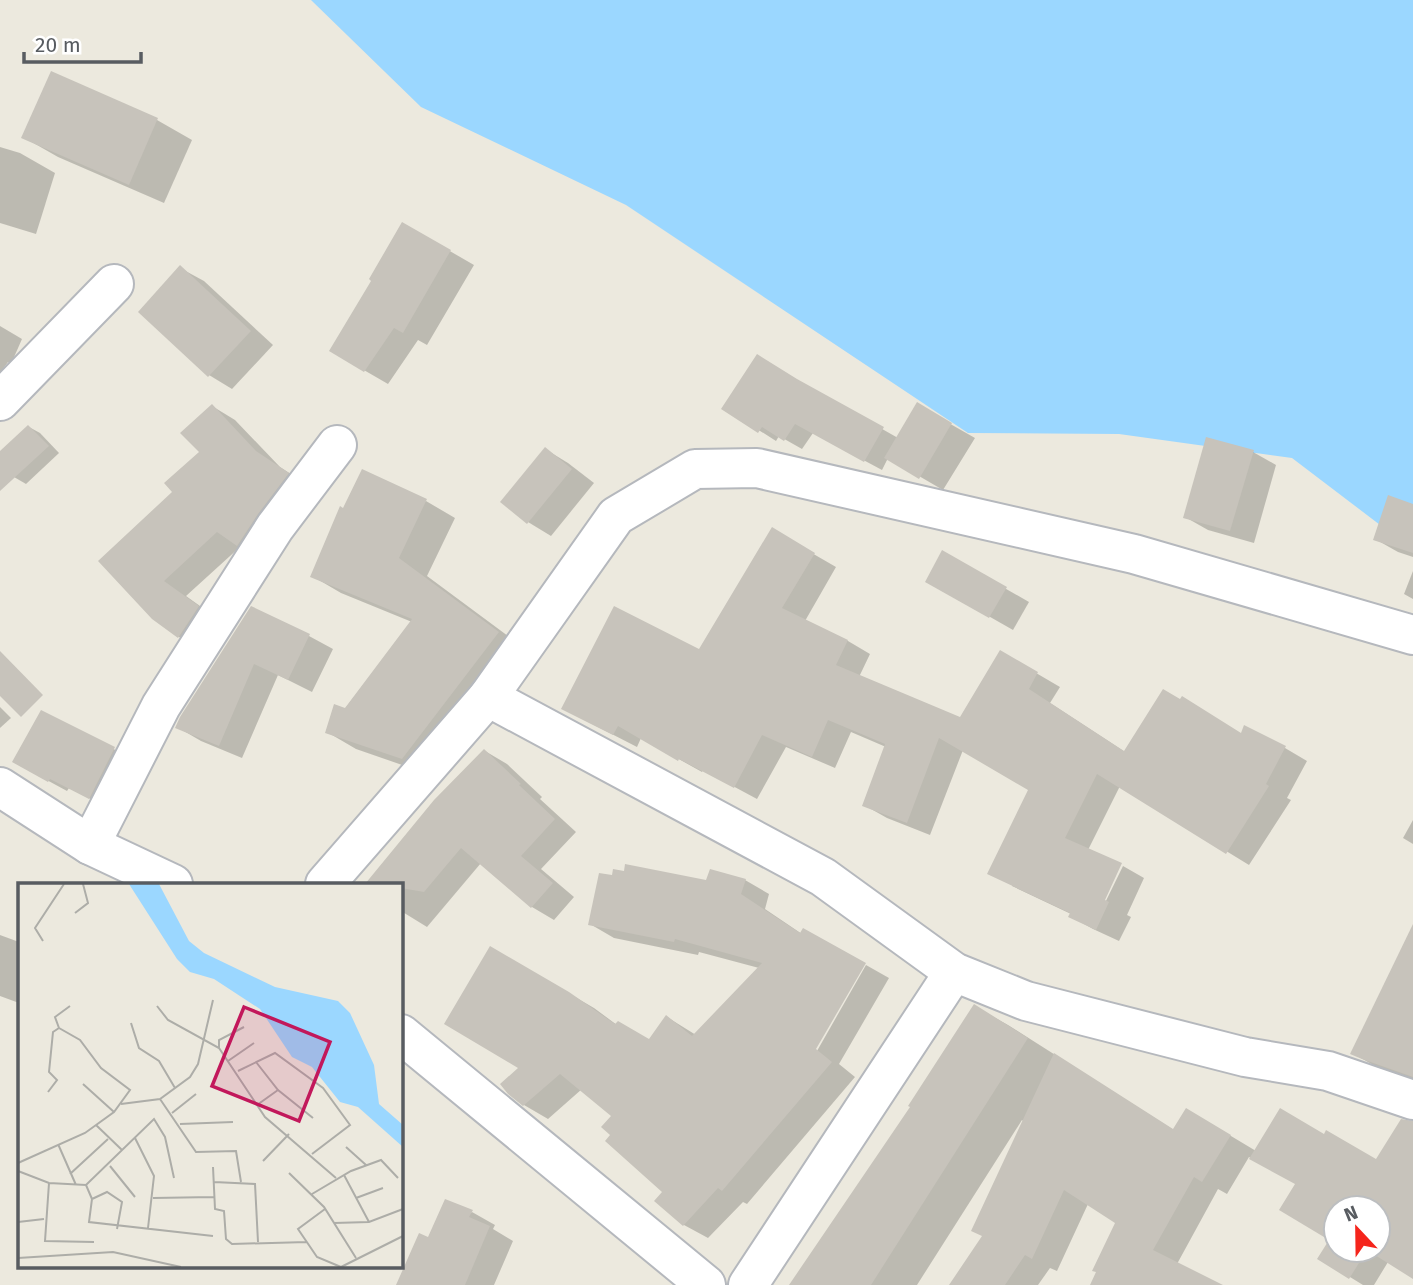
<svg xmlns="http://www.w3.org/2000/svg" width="1413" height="1285" font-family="'Fira Sans',sans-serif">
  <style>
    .water { fill: #9bd7ff }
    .shadow { fill: #0003; fill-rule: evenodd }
    .building { fill: #c7c3bb; fill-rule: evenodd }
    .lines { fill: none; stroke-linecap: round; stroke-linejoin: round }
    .minor-casing { stroke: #b5b8bd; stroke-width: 42 }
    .minor { stroke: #fff; stroke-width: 38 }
    .inset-road { fill: none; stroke: #adada8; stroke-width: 2 }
    .view { fill: #c2185b; fill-opacity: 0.15; stroke: #c2185b; stroke-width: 3.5 }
    .inset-edge { fill: none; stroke: #585c61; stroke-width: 3.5 }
  </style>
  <rect width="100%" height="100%" fill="#ece9de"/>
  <polygon class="water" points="311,0 1413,0 1413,550 1292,458 1119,434 968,433 626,205 421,107"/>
  <g class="shadow">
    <polygon points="52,73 157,120 192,140 164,203 58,157 23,137"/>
    <polygon points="0,147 20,153 55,173 36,234 0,223"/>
    <polygon points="403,224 474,265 427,345 418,340 388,384 331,351 374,280"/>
    <polygon points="180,268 204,281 273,345 232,389 209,375"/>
    <polygon points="0,326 22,339 11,364 8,362 0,373"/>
    <polygon points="810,388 898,438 917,405 975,438 943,490 888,458 882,470 813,433 802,449 779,436 776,441 724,408"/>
    <polygon points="212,406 235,420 280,467 311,487 241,546 186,596 221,621 202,650 179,637 153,618 175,492 201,452"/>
    <polygon points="29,427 40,433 59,453 26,484 14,477 0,462 0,454"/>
    <polygon points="545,449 568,463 594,483 551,536 528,522"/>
    <polygon points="1253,452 1276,465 1254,543 1208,530 1185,517"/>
    <polygon points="426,501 455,518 427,576 527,650 431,775 356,749 327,732 412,622 341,593 312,576"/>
    <polygon points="1413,506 1413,557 1398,552 1375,539"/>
    <polygon points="772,530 836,567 805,621 848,641 870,654 859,677 961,719 1000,652 1060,687 1050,703 1125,752 1242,734 1285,748 1307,761 1287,798 1291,800 1249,865 1120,786 1088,850 1099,907 1102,909 1123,866 1144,878 1127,915 1131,917 1119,941 1093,929 1070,916 1071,914 1012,886 1030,789 963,750 930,835 887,818 864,805 886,747 851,732 835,768 786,747 757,799 703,770 702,772 641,738 637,747 563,709 700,651"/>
    <polygon points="943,553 1029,602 1013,630 927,581"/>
    <polygon points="1413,571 1413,599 1404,594"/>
    <polygon points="251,608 309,636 333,649 312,692 278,675 242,758 201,741 177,727"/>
    <polygon points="0,707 11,718 0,728"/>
    <polygon points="41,712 133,759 108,808 69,788 67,791 32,772"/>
    <polygon points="485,751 507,764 542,797 540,799 576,832 541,869 574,897 554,920 532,907 481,863 427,927 401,911 401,884 367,884 436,801"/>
    <polygon points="1413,820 1413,844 1403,838"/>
    <polygon points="745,880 769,894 765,909 802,934 810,1056 813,1058 866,965 889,978 839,1064 855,1077 747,1204 743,1202 708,1238 684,1225 665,1192 612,1135 613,1116 582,1089 548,1119 524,1105 521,1068 491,948 594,1008 617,1025 650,1041 667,1017 696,1035 759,968 699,952 698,955 614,938 590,924 708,882"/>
    <polygon points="1413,930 1413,1082 1382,1070 1352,1053"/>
    <polygon points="0,935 19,942 19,1003 0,996"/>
    <path d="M974,1006L1008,1025L1175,1131L1211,1124L1256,1151L1325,1136L1377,1161L1413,1136V1277L1388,1262L1374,1285H1363L1319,1258L1331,1240L1297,1184L1249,1157L1227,1194L1218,1189L1177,1264L1206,1285H1092L1118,1222L1088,1204L1057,1271L1050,1268L1038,1285H951L984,1236L1024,1122L1022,1120L917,1285H808L912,1106ZM1336,1208H1378V1250H1336Z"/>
    <polygon points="472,1212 495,1225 493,1229 513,1241 494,1285 408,1285 429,1239"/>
  </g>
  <g class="building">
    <polygon points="51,71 158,118 129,185 21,138"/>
    <polygon points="402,222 451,250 403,333 394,328 364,372 329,351 371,281 369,279"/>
    <polygon points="180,265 251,331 208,377 138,312"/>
    <polygon points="757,354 797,379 884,427 864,462 795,424 784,441 762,427 758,433 721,409"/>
    <polygon points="917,402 952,423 919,479 884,458"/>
    <polygon points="212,404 256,451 289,473 258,514 237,546 217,532 164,581 199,606 178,638 152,619 98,561 172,492 164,483 199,452 180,433"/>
    <polygon points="28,425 49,446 0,491 0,451"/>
    <polygon points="1206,437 1254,450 1230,531 1183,518"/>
    <polygon points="545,447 572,469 527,524 500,502"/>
    <polygon points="362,469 427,499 399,558 499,632 402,759 325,733 334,704 345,708 412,619 310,577 340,506 343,508"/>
    <polygon points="1388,495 1413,504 1413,553 1373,540"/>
    <polygon points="772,527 815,553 782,608 848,640 836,665 960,717 1000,650 1038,672 1029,689 1124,751 1163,689 1180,699 1182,696 1241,733 1244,725 1286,746 1266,784 1269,786 1226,854 1097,774 1065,838 1122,863 1105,900 1109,902 1096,930 1068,917 1070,913 987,874 1028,790 939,738 907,823 862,806 885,744 828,720 812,757 762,735 734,788 679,759 678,761 618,726 613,735 561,709 614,606 699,649"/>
    <polygon points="942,550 1007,587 989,618 925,582"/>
    <polygon points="251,606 310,634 288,680 254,664 219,746 175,728 180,717"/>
    <polygon points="0,651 43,695 21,717 0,696"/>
    <polygon points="41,710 115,747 89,799 50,779 48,782 12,762"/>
    <polygon points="484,749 521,784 519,785 555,819 521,856 553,883 531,908 461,848 424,892 401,888 401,884 365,884 434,800"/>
    <polygon points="625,864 706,880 710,869 746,879 741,894 800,933 803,928 866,963 816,1049 832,1062 722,1191 718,1188 683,1226 654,1201 662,1192 605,1141 610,1135 601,1127 611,1116 560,1074 523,1106 508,1094 500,1084 518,1068 444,1024 490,946 569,992 615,1024 618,1021 649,1039 666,1015 692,1036 762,963 675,939 674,942 588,925 599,873 612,875 613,869 624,871"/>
    <polygon points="1413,924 1413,1077 1362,1059 1350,1054"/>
    <polygon points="974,1004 1028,1038 871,1285 789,1285 910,1107 908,1106"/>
    <polygon points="1054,1053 1173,1129 1186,1108 1231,1135 1202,1182 1194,1177 1153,1250 1223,1285 1090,1285 1096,1272 1092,1271 1115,1223 1064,1190 1032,1259 1025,1255 1005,1285 949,1285 982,1236 971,1231"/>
    <path d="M1280,1108L1324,1134L1326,1130L1376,1159L1401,1119L1413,1121V1279L1367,1250L1349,1279L1317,1259L1329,1240L1279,1210L1295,1184L1249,1159ZM1336,1208H1378V1250H1336Z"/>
    <polygon points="445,1199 473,1210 469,1217 490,1226 465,1285 396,1285 419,1233 428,1237"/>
  </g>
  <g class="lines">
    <g class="minor-casing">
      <g id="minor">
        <polyline points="0,401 114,284"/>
        <polyline points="488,697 823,877 954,972 1026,1001 1245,1057 1328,1071 1413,1100"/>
        <polyline points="0,787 90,845 173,884"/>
        <polyline points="90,845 161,706 275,527 337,445"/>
        <polyline points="325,884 488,697 616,516 695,469 757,468 1134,554 1413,635"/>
        <polyline points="401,1034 706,1285"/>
        <polyline points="748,1285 954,972"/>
      </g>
    </g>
    <use href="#minor" class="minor"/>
  </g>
  <g transform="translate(18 883)">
    <rect width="385" height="385" fill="#ece9de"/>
    <path d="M111,1H141L171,58L186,70L257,104L320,118L332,130L356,182L361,221L385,242V264L340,224L322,219L294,184L274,174L242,126L196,96L172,89L159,76Z" fill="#9bd7ff"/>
    <path class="inset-road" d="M57,30L70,20L65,1M25,58L17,45L46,1M139,123L150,137L201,165L247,234L318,295M113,140L121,165L141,178L157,205M41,145L37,134L52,123M201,165V157L226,144M210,178L236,160M238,179L260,207L295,235M220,188L257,170L305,205L332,242L294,271M65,201L96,229M30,209L39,197L31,189L35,149L41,145M142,216L178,269L218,268L223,299M103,221L142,216L172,194L180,181L195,117M239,222L260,207M154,230L178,211M162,241L215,239M78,242L104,267M117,255L136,293L130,345M40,261L58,302M328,264L348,282M245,278L271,251M0,280L67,250L96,229L112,207L83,185L62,157L41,145M92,283L117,314M195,284L197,326L206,328L208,356L214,361L289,359M0,288L31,300L68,302L136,236L147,254L156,295M271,290L306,324L338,375M52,291L90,256M326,292L351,339M196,299L237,301L240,359M31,300L27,358L76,359M68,302L74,316L71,339L195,353M294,311L333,288L363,277L380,295M135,315L196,314M338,315L365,305M74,316L89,309L104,319L99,346M307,326L280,346L299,374L323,384M0,339L26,336M316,340L351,339L385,326M0,375L95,369L163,384M323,384L385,353"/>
    <path class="view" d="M226,124L312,159L281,238L194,203Z"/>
    <rect width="385" height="385" class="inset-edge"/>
  </g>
  <g transform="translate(1357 1229) rotate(338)"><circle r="33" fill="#ffffff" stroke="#bcbec0" stroke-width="2"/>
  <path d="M0-5L12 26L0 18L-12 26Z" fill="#f5251c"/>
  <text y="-10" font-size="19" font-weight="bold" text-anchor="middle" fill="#585c61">N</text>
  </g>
  <path d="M24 52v10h117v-10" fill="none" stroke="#585c61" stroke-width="3.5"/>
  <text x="35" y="52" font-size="21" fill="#585c61" stroke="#ffffff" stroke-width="5" paint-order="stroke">20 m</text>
</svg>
